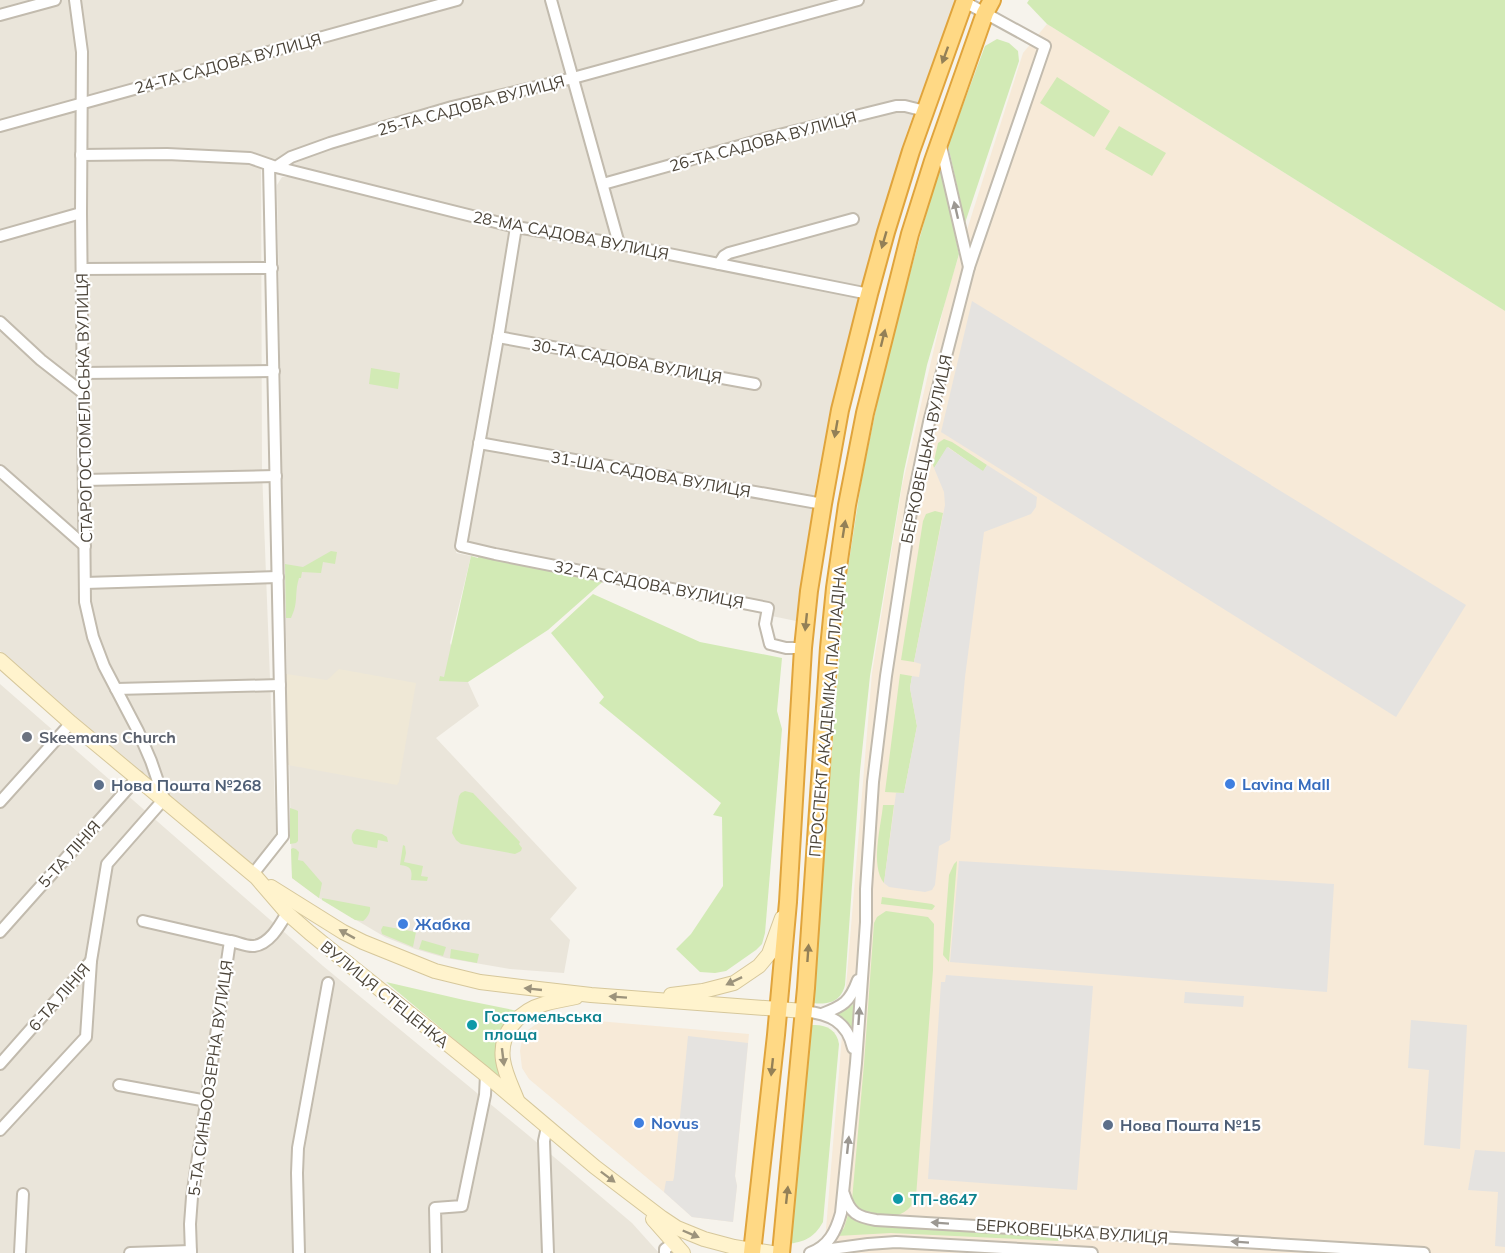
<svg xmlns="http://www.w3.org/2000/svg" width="1505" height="1253" font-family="Mulish,sans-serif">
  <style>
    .residential { fill: #eae5da }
    .commercial { fill: #f7ead8 }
    .education { fill: #efe8d6 }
    .green { fill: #d2eab5 }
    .parking { fill: #e5e3e0 }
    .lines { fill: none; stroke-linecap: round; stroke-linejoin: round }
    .minor-casing { stroke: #c2bbae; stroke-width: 14 }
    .secondary-casing { stroke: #d6c79b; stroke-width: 16 }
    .trunk-casing { stroke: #e0a43c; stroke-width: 20 }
    .minor { stroke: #fff; stroke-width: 10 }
    .secondary { stroke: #fff3cd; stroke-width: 14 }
    .trunk { stroke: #ffd985; stroke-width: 16 }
    .oneway { fill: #938057 }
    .oneway2 { fill: #9c9892 }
    .oneway3 { fill: #9c937c }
    .worship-dot { fill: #6b7280; stroke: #fff; stroke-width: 2 }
    .shop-dot { fill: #3f7fe0; stroke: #fff; stroke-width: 2 }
    .service-dot { fill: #5c6f8a; stroke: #fff; stroke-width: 2 }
    .culture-dot { fill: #0f9aa8; stroke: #fff; stroke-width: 2 }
    .labels { text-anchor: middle; stroke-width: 4.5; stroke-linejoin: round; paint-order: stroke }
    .street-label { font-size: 16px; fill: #4b4439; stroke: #fff }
    .worship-label { font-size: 16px; font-weight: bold; fill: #5b616d; stroke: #fff; text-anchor: start }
    .shop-label { font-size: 16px; font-weight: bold; fill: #366cbe; stroke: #fff; text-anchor: start }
    .service-label { font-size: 16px; font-weight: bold; fill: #4e5e75; stroke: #fff; text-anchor: start }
    .culture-label { font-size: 16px; font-weight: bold; fill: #0d838f; stroke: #fff; text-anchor: start }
  </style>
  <rect width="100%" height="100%" fill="#f6f3ec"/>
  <g class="residential">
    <polygon points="0,0 956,0 907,132 863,284 842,369 816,484 796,621 459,551 522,222 261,158 262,470 276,835 252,870 0,651"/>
    <polygon points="282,177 290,177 511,231 456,553 471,556 450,643 479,706 436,738 577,888 550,919 570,940 564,973 510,969 446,958 415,949 385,937 319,898 292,878 282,471 277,185"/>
    <polygon points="0,684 323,966 528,1135 632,1223 659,1253 0,1253"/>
  </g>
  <g class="commercial">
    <polygon points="1047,24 1505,311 1505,1253 824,1253 872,673 902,486 947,293 1023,53"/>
    <polygon points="551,1017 749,1034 735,1176 737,1186 733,1222 692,1217 664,1192 529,1079 522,1068 520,1051 522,1039 528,1030 539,1022"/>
  </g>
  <polygon class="education" points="339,669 416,683 399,782 397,785 288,765 286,674 327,680"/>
  <g class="green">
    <polygon points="1029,0 1505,0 1505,311 1047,24 1027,3"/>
    <polygon points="997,39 1009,43 1018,51 1019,61 965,223 948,145 985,46"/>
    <polygon points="1057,77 1110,111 1094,137 1040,103"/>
    <polygon points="1119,126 1166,153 1152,176 1105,149"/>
    <path d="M940,164L959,254L927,365L904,471L870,676L860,771L845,985C841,1002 828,1005 813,1003L844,594L862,477L886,361Z"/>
    <polygon points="371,368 400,373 398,389 369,384"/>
    <polygon points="944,439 952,442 987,465 983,472 948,447 934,468 933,465 938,443"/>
    <polygon points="935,511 943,513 914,662 901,660 923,521 926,514"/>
    <path d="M331,551L337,552L335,564L323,562L321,573L302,572L301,578H299C294,594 299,602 291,618H286L285,564L303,567Z"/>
    <polygon points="479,555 608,577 548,630 468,682 439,681 440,676 444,677 471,556 478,558"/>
    <polygon points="593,594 700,642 782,658 777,711 782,729 765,933 762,944 756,950 726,971 715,973 700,972 676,949 691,934 723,886 722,817 713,815 721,803 599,703 604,697 551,633"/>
    <polygon points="900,674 912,676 910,688 917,726 904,793 885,792"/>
    <polygon points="465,791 473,793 520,842 519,844 522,848 521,851 515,854 461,844 456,840 452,833 459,796 461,793"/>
    <path d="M883,805H894L884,883C870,865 881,827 883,805Z"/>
    <polygon points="290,808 296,810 298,811 298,841 296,843 290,844"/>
    <path d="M357,829L382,834L387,837L388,842L378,840L377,848L354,844C350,839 351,832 357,829Z"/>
    <path d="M403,845L405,846L406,853L404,862L423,866L421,876L428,877L427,881L411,880C413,869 410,866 400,865Z"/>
    <polygon points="293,848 296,849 299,852 298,860 303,861 322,883 319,898 292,878 291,849"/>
    <polygon points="957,861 949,962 943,955 949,875 954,864"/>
    <polygon points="882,897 932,904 935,906 932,910 881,904"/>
    <path d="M322,898L370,907C371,912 367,918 363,921L355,920L322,900Z"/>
    <path d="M886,911L928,917L934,924L933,970L916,1197C908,1216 894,1218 875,1215C864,1214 858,1211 852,1200L864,1064L874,923L877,917Z"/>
    <polygon points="383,926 416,932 413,947 382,934 381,930"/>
    <polygon points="422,940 446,947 443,956 419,949"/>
    <polygon points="451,949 479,954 477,963 450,958"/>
    <polygon points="386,982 464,1000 518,1011 500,1073 498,1076"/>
    <polygon points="858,999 856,1032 843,1021 830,1015 850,1007"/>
    <path d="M812,1025C826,1024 837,1030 839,1044L823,1222C814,1238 804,1242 787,1244L810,1029Z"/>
    <polygon points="848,1215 855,1221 866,1224 1060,1236 1061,1238 1060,1241 891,1233 837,1236 844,1228"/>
  </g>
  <g class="parking">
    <polygon points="972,301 1466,605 1396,717 941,432"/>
    <polygon points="947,447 983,471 987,465 1037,497 1036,507 1031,514 984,532 965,677 950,840 939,846 935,885 932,890 925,892 889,887 884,883 896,793 904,793 917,726 910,688 912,676 919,677 921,664 914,662 945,505 944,492 934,468"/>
    <polygon points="959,861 1334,884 1327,992 950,962"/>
    <polygon points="946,975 1093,986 1077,1190 928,1179 941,982 945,982"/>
    <polygon points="1185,992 1244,996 1243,1007 1184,1003"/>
    <polygon points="1411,1020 1467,1025 1460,1149 1424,1145 1429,1070 1408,1068"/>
    <polygon points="688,1036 748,1043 735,1176 737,1186 733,1222 692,1217 664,1192 666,1181 673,1181 674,1177"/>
    <polygon points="1475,1150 1505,1152 1505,1247 1495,1246 1498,1192 1468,1190"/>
  </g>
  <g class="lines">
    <g class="minor-casing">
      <g id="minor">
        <polyline points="551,0 619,244"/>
        <polyline points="0,15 55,0"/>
        <polyline points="0,126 457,0"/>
        <polyline points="940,142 969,267"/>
        <polyline points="81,155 167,154 250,158 276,167 291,157 330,143 452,107 573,78 858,0"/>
        <polyline points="276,167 516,227 619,244 869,294"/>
        <polyline points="603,184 775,136 896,106 905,106 925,111"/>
        <polyline points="516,227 499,332 461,546 495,554 768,608 765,624 770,644 786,648 803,648"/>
        <polyline points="0,236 81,213"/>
        <polyline points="719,264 724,256 729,253 853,219"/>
        <polyline points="82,269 272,268"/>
        <polyline points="0,322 41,360 82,392"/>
        <polyline points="498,337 755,384"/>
        <polyline points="82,373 274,371"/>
        <polyline points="479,443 823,504"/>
        <polyline points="0,471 85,546"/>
        <polyline points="84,480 276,476"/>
        <polyline points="85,583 278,577"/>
        <polyline points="116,689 280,685"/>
        <polyline points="0,802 71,723"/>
        <polyline points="253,874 283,836 269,165"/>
        <polyline points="143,921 230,941"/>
        <polyline points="0,932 138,777"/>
        <path d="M804,1011C829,1014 847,1021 853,1048"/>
        <path d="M822,1014C843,1006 850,1002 858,980"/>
        <polyline points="0,1064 91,961"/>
        <polyline points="119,1085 207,1101"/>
        <polyline points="547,1127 544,1141 548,1253"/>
        <polyline points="0,1130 86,1037 91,961 107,864 164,799 151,761 138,731 104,666 93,637 85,602 81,213 82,52 75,0"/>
        <path d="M844,1194C850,1213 857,1217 876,1220L1424,1253"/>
        <polyline points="817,1251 868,1244 896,1242 1092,1253"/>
        <polyline points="20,1253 23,1194"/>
        <polyline points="130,1253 191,1251"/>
        <path d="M191,1253L190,1224L192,1197L230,941C237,942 247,947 254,946C270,944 280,925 287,913"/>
        <polyline points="299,1253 297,1173 298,1148 328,983"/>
        <polyline points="436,1253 435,1208 462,1206 485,1095 486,1075"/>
        <polyline points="665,1253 665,1249 675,1242"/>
        <path d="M810,1253C829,1246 836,1231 841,1213L856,1063L866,922V889L873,782L886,676L913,499L929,422L969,267L1045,46L965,2"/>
      </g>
    </g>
    <g class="secondary-casing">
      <g id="secondary">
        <polyline points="0,660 71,723 256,877 287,913 310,933 486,1075 595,1167 662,1218 677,1228 704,1239 734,1247 772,1253"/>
        <polyline points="271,887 343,932 363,942 435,971 480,982 521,987 591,995 804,1011"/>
        <polyline points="671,995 703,991 734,983 759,966 769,954 782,918"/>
        <path d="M517,1100C512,1087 505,1074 503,1060C499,1033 519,1011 544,1004C554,1001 565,999 576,997"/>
        <polyline points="653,1219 683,1253"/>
      </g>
    </g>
    <g class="trunk-casing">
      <g id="trunk">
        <polyline points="752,1253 776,1035 788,902 803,648 809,591 823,504 840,410 869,294 886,232 911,151 965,0"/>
        <polyline points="781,1253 806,988 829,648 835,588 847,505 865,413 910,234 933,161 985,13 992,0"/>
      </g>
    </g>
    <use href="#minor" class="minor"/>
    <use href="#secondary" class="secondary"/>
    <use href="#trunk" class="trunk"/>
  </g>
  <defs><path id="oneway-solid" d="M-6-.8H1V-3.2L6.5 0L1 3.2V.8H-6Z" transform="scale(1.5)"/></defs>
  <g class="oneway">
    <use href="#oneway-solid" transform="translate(945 55) rotate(110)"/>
    <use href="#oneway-solid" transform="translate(884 240) rotate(106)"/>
    <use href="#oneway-solid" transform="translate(883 338) rotate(-76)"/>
    <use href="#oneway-solid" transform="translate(836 429) rotate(100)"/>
    <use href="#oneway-solid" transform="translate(844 529) rotate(-81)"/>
    <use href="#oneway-solid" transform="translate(806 622) rotate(96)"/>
    <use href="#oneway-solid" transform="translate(808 953) rotate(-86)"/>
    <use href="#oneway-solid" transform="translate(772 1067) rotate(96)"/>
    <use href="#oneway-solid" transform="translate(787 1195) rotate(-84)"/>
  </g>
  <g class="oneway2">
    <use href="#oneway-solid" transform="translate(956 210) rotate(-103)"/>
    <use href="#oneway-solid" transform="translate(859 1016) rotate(-86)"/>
    <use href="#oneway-solid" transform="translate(848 1145) rotate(-84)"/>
    <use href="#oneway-solid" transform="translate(940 1223) rotate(-176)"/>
    <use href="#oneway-solid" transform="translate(1240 1242) rotate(-176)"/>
  </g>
  <g class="oneway3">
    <use href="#oneway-solid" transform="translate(347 934) rotate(-151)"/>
    <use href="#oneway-solid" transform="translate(734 981) rotate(154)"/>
    <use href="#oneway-solid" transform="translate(533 989) rotate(-174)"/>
    <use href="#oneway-solid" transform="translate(618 997) rotate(-176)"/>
    <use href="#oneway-solid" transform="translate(503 1057) rotate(83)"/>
    <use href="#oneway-solid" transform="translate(608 1177) rotate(37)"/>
    <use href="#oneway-solid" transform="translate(691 1234) rotate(23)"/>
  </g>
  <circle class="worship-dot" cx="27" cy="737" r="6"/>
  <g class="shop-dot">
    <circle cx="1230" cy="784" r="6"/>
    <circle cx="403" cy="924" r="6"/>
    <circle cx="639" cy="1123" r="6"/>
  </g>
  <g class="service-dot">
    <circle cx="99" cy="785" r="6"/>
    <circle cx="1108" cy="1125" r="6"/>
  </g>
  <g class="culture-dot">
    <circle cx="472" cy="1025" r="6"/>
    <circle cx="898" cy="1199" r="6"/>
  </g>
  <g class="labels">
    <g class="street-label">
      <text transform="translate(228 63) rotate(-15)" y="6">24-ТА САДОВА ВУЛИЦЯ</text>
      <text transform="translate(471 105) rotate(-15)" y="6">25-ТА САДОВА ВУЛИЦЯ</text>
      <text transform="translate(763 141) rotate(-15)" y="6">26-ТА САДОВА ВУЛИЦЯ</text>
      <text transform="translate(571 235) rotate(11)" y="6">28-МА САДОВА ВУЛИЦЯ</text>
      <text transform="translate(627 361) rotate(10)" y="6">30-ТА САДОВА ВУЛИЦЯ</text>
      <text transform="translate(84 408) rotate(-91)" y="6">СТАРОГОСТОМЕЛЬСЬКА ВУЛИЦЯ</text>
      <text transform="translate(926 449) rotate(-78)" y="6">БЕРКОВЕЦЬКА ВУЛИЦЯ</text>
      <text transform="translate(651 474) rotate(10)" y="6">31-ША САДОВА ВУЛИЦЯ</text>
      <text transform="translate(649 584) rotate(11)" y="6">32-ГА САДОВА ВУЛИЦЯ</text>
      <text transform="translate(827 711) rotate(-85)" y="6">ПРОСПЕКТ АКАДЕМІКА ПАЛЛАДІНА</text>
      <text transform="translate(69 854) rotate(-48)" y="6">5-ТА ЛІНІЯ</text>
      <text transform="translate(385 994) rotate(39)" y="6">ВУЛИЦЯ СТЕЦЕНКА</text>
      <text transform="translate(59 997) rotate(-49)" y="6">6-ТА ЛІНІЯ</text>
      <text transform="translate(210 1078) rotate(-82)" y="6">5-ТА СИНЬООЗЕРНА ВУЛИЦЯ</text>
      <text transform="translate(1072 1231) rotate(4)" y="6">БЕРКОВЕЦЬКА ВУЛИЦЯ</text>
    </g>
    <g class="worship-label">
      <text x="39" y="743">Skeemans Church</text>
    </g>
    <g class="shop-label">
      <text x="1242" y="790">Lavina Mall</text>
      <text x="415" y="930">Жабка</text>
      <text x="651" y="1129">Novus</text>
    </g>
    <g class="service-label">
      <text x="111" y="791">Нова Пошта №268</text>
      <text x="1120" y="1131">Нова Пошта №15</text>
    </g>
    <g class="culture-label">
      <text x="484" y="1022">Гостомельська<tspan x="484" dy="18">площа</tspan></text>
      <text x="910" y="1205">ТП-8647</text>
    </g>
  </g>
</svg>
